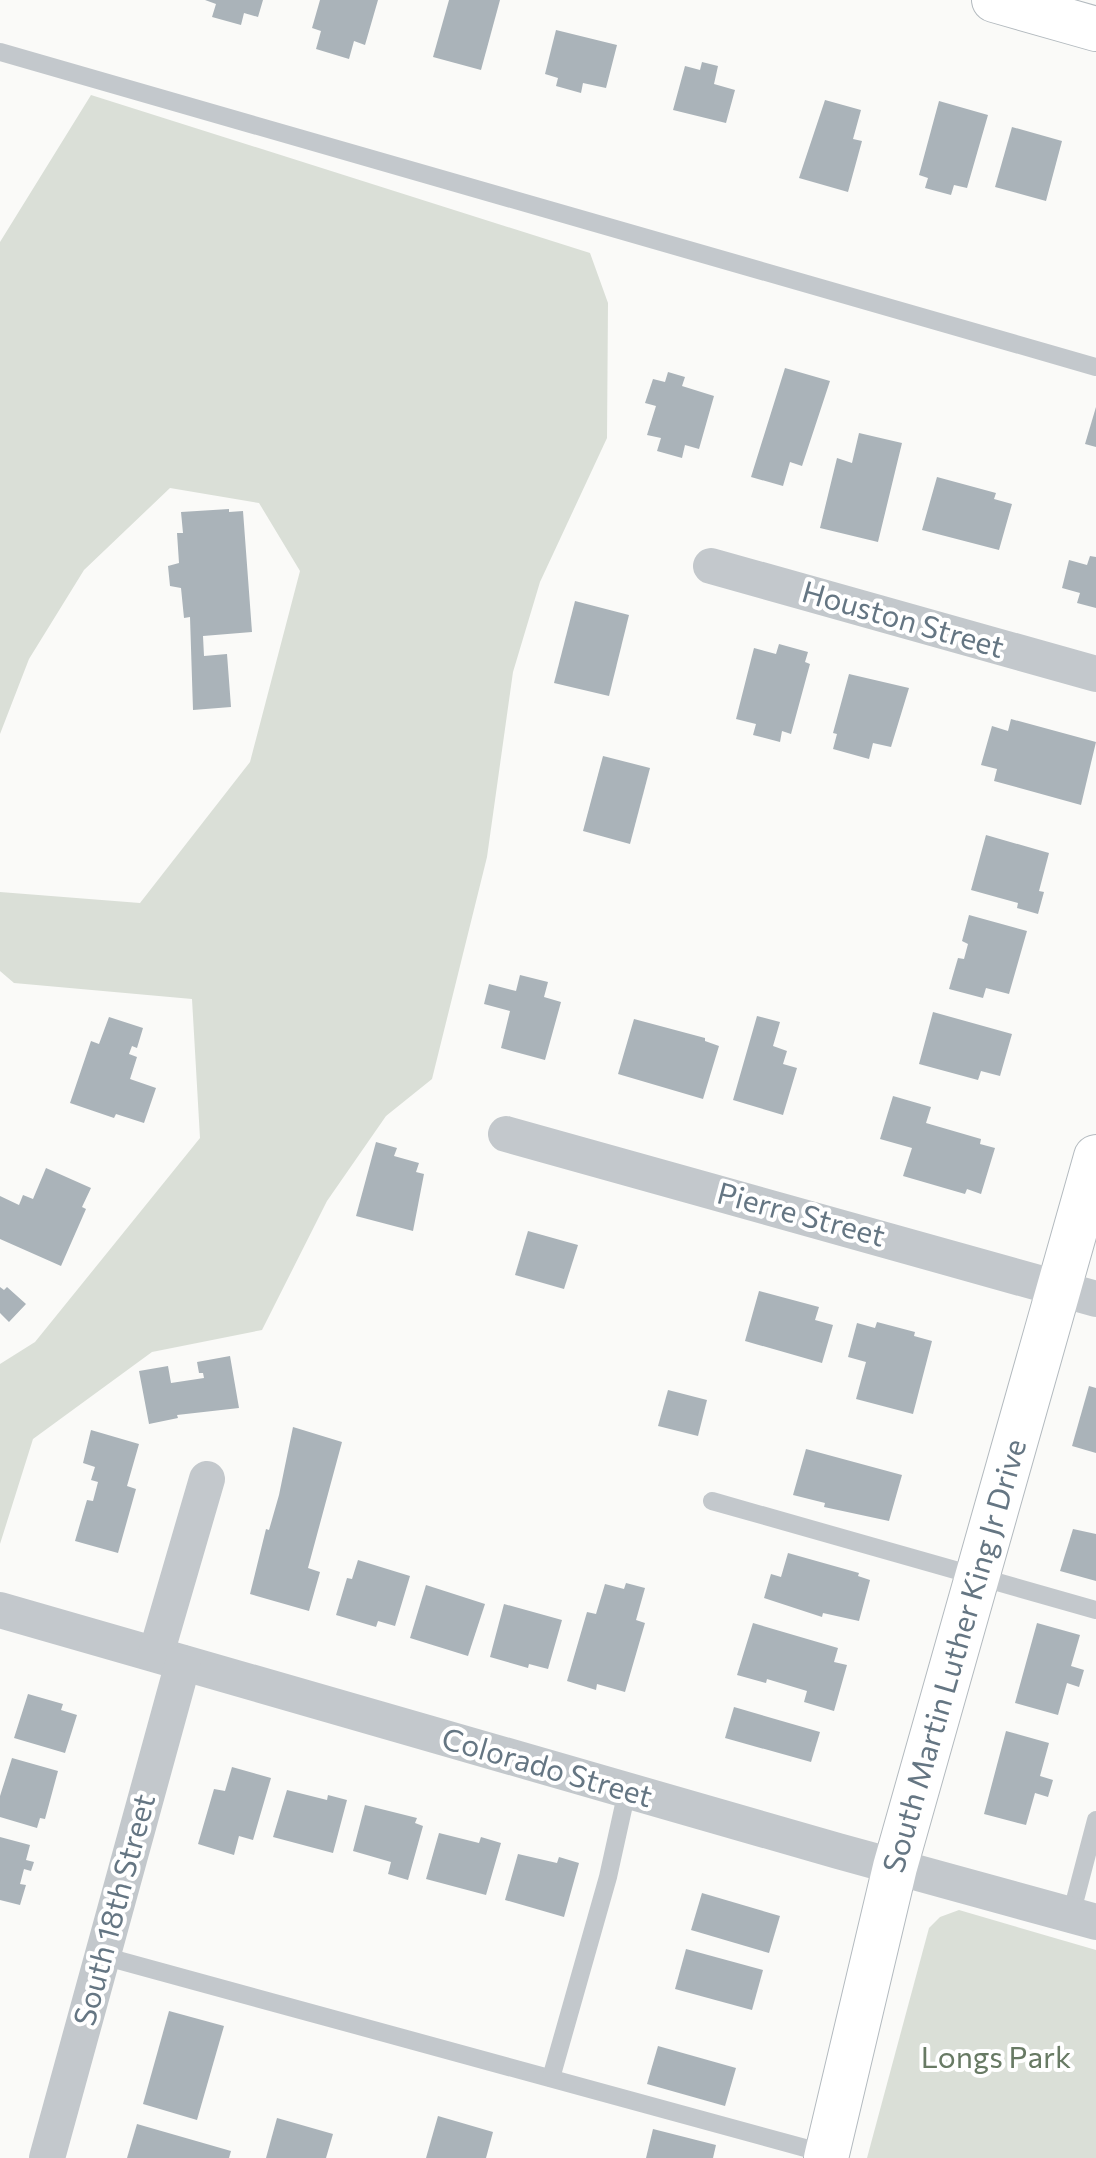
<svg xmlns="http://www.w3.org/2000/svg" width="1096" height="2158" font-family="Commissioner,sans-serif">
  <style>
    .green { fill: #dadfd7 }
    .building { fill: #aab3b9 }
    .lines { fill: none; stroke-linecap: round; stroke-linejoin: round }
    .secondary-casing { stroke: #b3babf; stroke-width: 46 }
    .lane { stroke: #c3c8cc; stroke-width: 18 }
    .street { stroke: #c3c8cc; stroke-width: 36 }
    .secondary { stroke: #fff; stroke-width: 44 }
    .labels { text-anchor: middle; stroke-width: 8; stroke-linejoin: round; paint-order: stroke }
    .street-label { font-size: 30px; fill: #657683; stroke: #fff }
    .park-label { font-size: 30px; fill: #687a64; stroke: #fff }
  </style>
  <rect width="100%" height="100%" fill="#fafaf8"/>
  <g class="green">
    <polygon points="91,95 590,253 608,303 607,438 540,582 513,672 487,857 432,1079 386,1116 327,1201 262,1330 152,1352 33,1439 0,1544 0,1364 35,1342 200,1138 192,999 14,983 0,971 0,892 140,903 250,762 300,571 259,503 170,488 84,570 29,659 0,734 0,242"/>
    <polygon points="959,1910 1096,1950 1096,2158 867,2158 929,1928 940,1917"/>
  </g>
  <g class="building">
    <polygon points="205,0 263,0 258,17 244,13 241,25 212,17 216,4"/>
    <polygon points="320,0 378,0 365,45 354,41 349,59 316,49 321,31 312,28"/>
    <polygon points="449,0 500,0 481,70 433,57"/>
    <polygon points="556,30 617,45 606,88 583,83 581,93 556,86 558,78 545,74"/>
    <polygon points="702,62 718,66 714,84 735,90 726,123 673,110 685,66 700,70"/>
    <polygon points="825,100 861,110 853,139 862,141 848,192 799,178"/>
    <polygon points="939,101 988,115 967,188 954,185 951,195 925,188 928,178 919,175"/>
    <polygon points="1012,127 1062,141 1046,201 995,187"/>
    <polygon points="785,368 830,381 802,466 790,462 783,486 751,477"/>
    <polygon points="668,372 685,377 682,386 714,396 699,449 685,445 682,458 657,451 661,438 647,435 656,406 645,403 653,379 665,382"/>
    <polygon points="1096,407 1096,447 1085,444"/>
    <polygon points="859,433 902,443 878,542 820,528 837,458 852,463"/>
    <polygon points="937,477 996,493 994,499 1012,504 999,550 922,530"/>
    <polygon points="229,509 229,512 243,511 252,632 203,636 204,656 227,654 231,707 193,710 190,617 184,618 181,588 170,586 168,566 179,563 177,533 183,533 181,512"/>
    <polygon points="1090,556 1096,557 1096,608 1077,603 1080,593 1062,588 1069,560 1087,565"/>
    <polygon points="575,601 629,615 609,696 554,683"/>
    <polygon points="779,644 808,652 805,662 810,664 791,734 782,731 780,742 753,735 756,724 736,719 754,648 776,654"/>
    <polygon points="849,674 909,688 891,747 873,743 869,759 833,749 837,734 833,733"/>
    <polygon points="1011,719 1096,742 1081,805 994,781 997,769 981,765 992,726 1008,731"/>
    <polygon points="603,756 650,768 630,844 583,831"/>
    <polygon points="986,835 1049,853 1039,891 1044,892 1038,914 1017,908 1018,903 971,890"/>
    <polygon points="969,915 1027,931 1009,994 986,988 983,998 949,989 958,958 964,959 968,944 962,941"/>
    <polygon points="520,975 548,982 544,997 561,1002 545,1060 501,1048 510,1011 484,1004 489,984 516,991"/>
    <polygon points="933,1012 1012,1034 1000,1076 981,1071 978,1080 919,1064"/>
    <polygon points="757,1016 780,1022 773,1046 787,1051 783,1064 797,1068 783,1115 733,1100"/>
    <polygon points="109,1017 143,1028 137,1048 132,1046 129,1054 137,1057 130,1079 156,1088 144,1123 116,1114 114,1118 70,1103 91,1041 99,1044"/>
    <polygon points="634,1019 705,1038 705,1041 719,1046 703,1099 618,1074"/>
    <polygon points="893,1096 931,1107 926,1123 981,1139 980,1144 995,1148 981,1194 967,1189 965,1194 903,1176 912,1148 880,1139"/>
    <polygon points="376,1142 397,1148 394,1156 419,1163 416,1172 424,1174 413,1231 356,1216"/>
    <polygon points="46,1168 91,1188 82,1207 86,1209 61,1266 0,1239 0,1196 19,1205 23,1195 33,1199"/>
    <polygon points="528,1231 578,1245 564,1289 515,1275"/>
    <polygon points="0,1287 4,1290 7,1287 26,1304 9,1322 0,1313"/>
    <polygon points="759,1291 819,1307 815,1320 833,1325 822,1363 745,1341"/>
    <polygon points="877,1322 915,1332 914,1336 932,1341 913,1414 856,1399 866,1362 848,1357 857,1323 875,1328"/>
    <polygon points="230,1356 239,1408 177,1415 178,1418 149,1424 139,1371 168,1366 171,1383 204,1378 203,1373 199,1373 197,1362"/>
    <polygon points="1089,1386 1096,1388 1096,1453 1072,1446"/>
    <polygon points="668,1390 707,1400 698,1436 658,1426"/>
    <polygon points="293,1427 342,1442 308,1568 320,1572 309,1611 250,1594 266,1529 269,1530 279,1495"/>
    <polygon points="91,1430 139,1444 127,1486 136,1489 118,1553 75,1541 87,1500 93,1501 98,1482 91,1480 95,1467 83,1463"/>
    <polygon points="806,1449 902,1475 889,1521 824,1507 825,1503 793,1495"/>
    <polygon points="1073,1529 1096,1534 1096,1581 1060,1571"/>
    <polygon points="788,1553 859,1573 858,1576 870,1580 859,1621 823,1613 822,1617 764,1598 771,1574 781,1577"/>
    <polygon points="358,1560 410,1576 395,1626 378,1621 376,1627 336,1615 347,1578 352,1579"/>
    <polygon points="626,1583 645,1588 636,1620 645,1623 625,1692 597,1684 596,1690 567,1681 587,1612 596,1614 605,1584 624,1589"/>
    <polygon points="426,1585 485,1604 468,1656 410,1638"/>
    <polygon points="504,1604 562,1620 548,1669 529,1664 528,1668 490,1657"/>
    <polygon points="753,1623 838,1648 834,1662 847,1665 834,1711 804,1702 807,1691 767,1679 766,1683 737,1675"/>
    <polygon points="1037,1623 1080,1635 1071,1666 1084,1670 1079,1687 1067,1683 1058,1715 1015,1703"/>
    <polygon points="28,1694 63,1704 61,1710 77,1715 65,1753 14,1738"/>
    <polygon points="734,1707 820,1732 811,1762 725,1738"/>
    <polygon points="1006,1731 1049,1743 1040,1776 1053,1780 1048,1797 1035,1793 1026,1825 984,1814"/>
    <polygon points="12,1758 58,1771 45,1819 40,1818 37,1828 0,1817 0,1796"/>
    <polygon points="232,1767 271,1778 253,1840 239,1836 234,1855 198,1844 214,1789 225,1791"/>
    <polygon points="287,1790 327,1800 328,1795 347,1800 333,1853 273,1837"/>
    <polygon points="365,1805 417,1818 415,1823 423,1826 408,1880 388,1874 391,1862 353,1851"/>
    <polygon points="439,1833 479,1843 481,1837 501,1843 486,1895 426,1879"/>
    <polygon points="0,1837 30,1845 26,1860 34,1862 31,1871 24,1869 20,1884 26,1885 20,1905 0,1900"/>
    <polygon points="518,1854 557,1863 559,1857 579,1863 564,1917 505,1900"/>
    <polygon points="702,1893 780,1916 769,1953 691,1930"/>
    <polygon points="686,1949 763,1970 752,2010 675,1989"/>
    <polygon points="169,2011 224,2026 197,2120 143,2104"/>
    <polygon points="658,2046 736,2068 725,2106 647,2084"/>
    <polygon points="438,2116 493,2132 486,2158 426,2158"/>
    <polygon points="277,2118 333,2134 326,2158 266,2158"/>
    <polygon points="137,2124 231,2151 229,2158 127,2158"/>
    <polygon points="653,2129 716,2145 713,2158 646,2158"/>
  </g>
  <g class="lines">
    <g class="secondary-casing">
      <g id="secondary">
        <polyline points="994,0 1096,29"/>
        <polyline points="826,2158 895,1867 1096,1157"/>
      </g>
    </g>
    <g class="lane">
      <polyline points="0,52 1096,367"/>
      <polyline points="712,1501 1096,1610"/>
      <polyline points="1071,1915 1096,1820"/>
      <polyline points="103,1956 827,2154"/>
      <polyline points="551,2078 608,1877 627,1791"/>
    </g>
    <g class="street">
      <polyline points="711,566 1096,674"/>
      <polyline points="506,1134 1096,1299"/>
      <polyline points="0,1610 838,1851 1096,1922"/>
      <polyline points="156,1654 207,1479"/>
      <polyline points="47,2158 183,1663"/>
    </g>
    <use href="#secondary" class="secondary"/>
  </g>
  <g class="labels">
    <g class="street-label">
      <text transform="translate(903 620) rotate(16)" y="10">Houston Street</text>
      <text transform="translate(801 1215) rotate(15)" y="10">Pierre Street</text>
      <text transform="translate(955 1656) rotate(-74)" y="10">South Martin Luther King Jr Drive</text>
      <text transform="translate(547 1768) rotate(16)" y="10">Colorado Street</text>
      <text transform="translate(115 1910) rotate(-75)" y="10">South 18th Street</text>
    </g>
    <g class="park-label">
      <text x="996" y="2068">Longs Park</text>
    </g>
  </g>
</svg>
